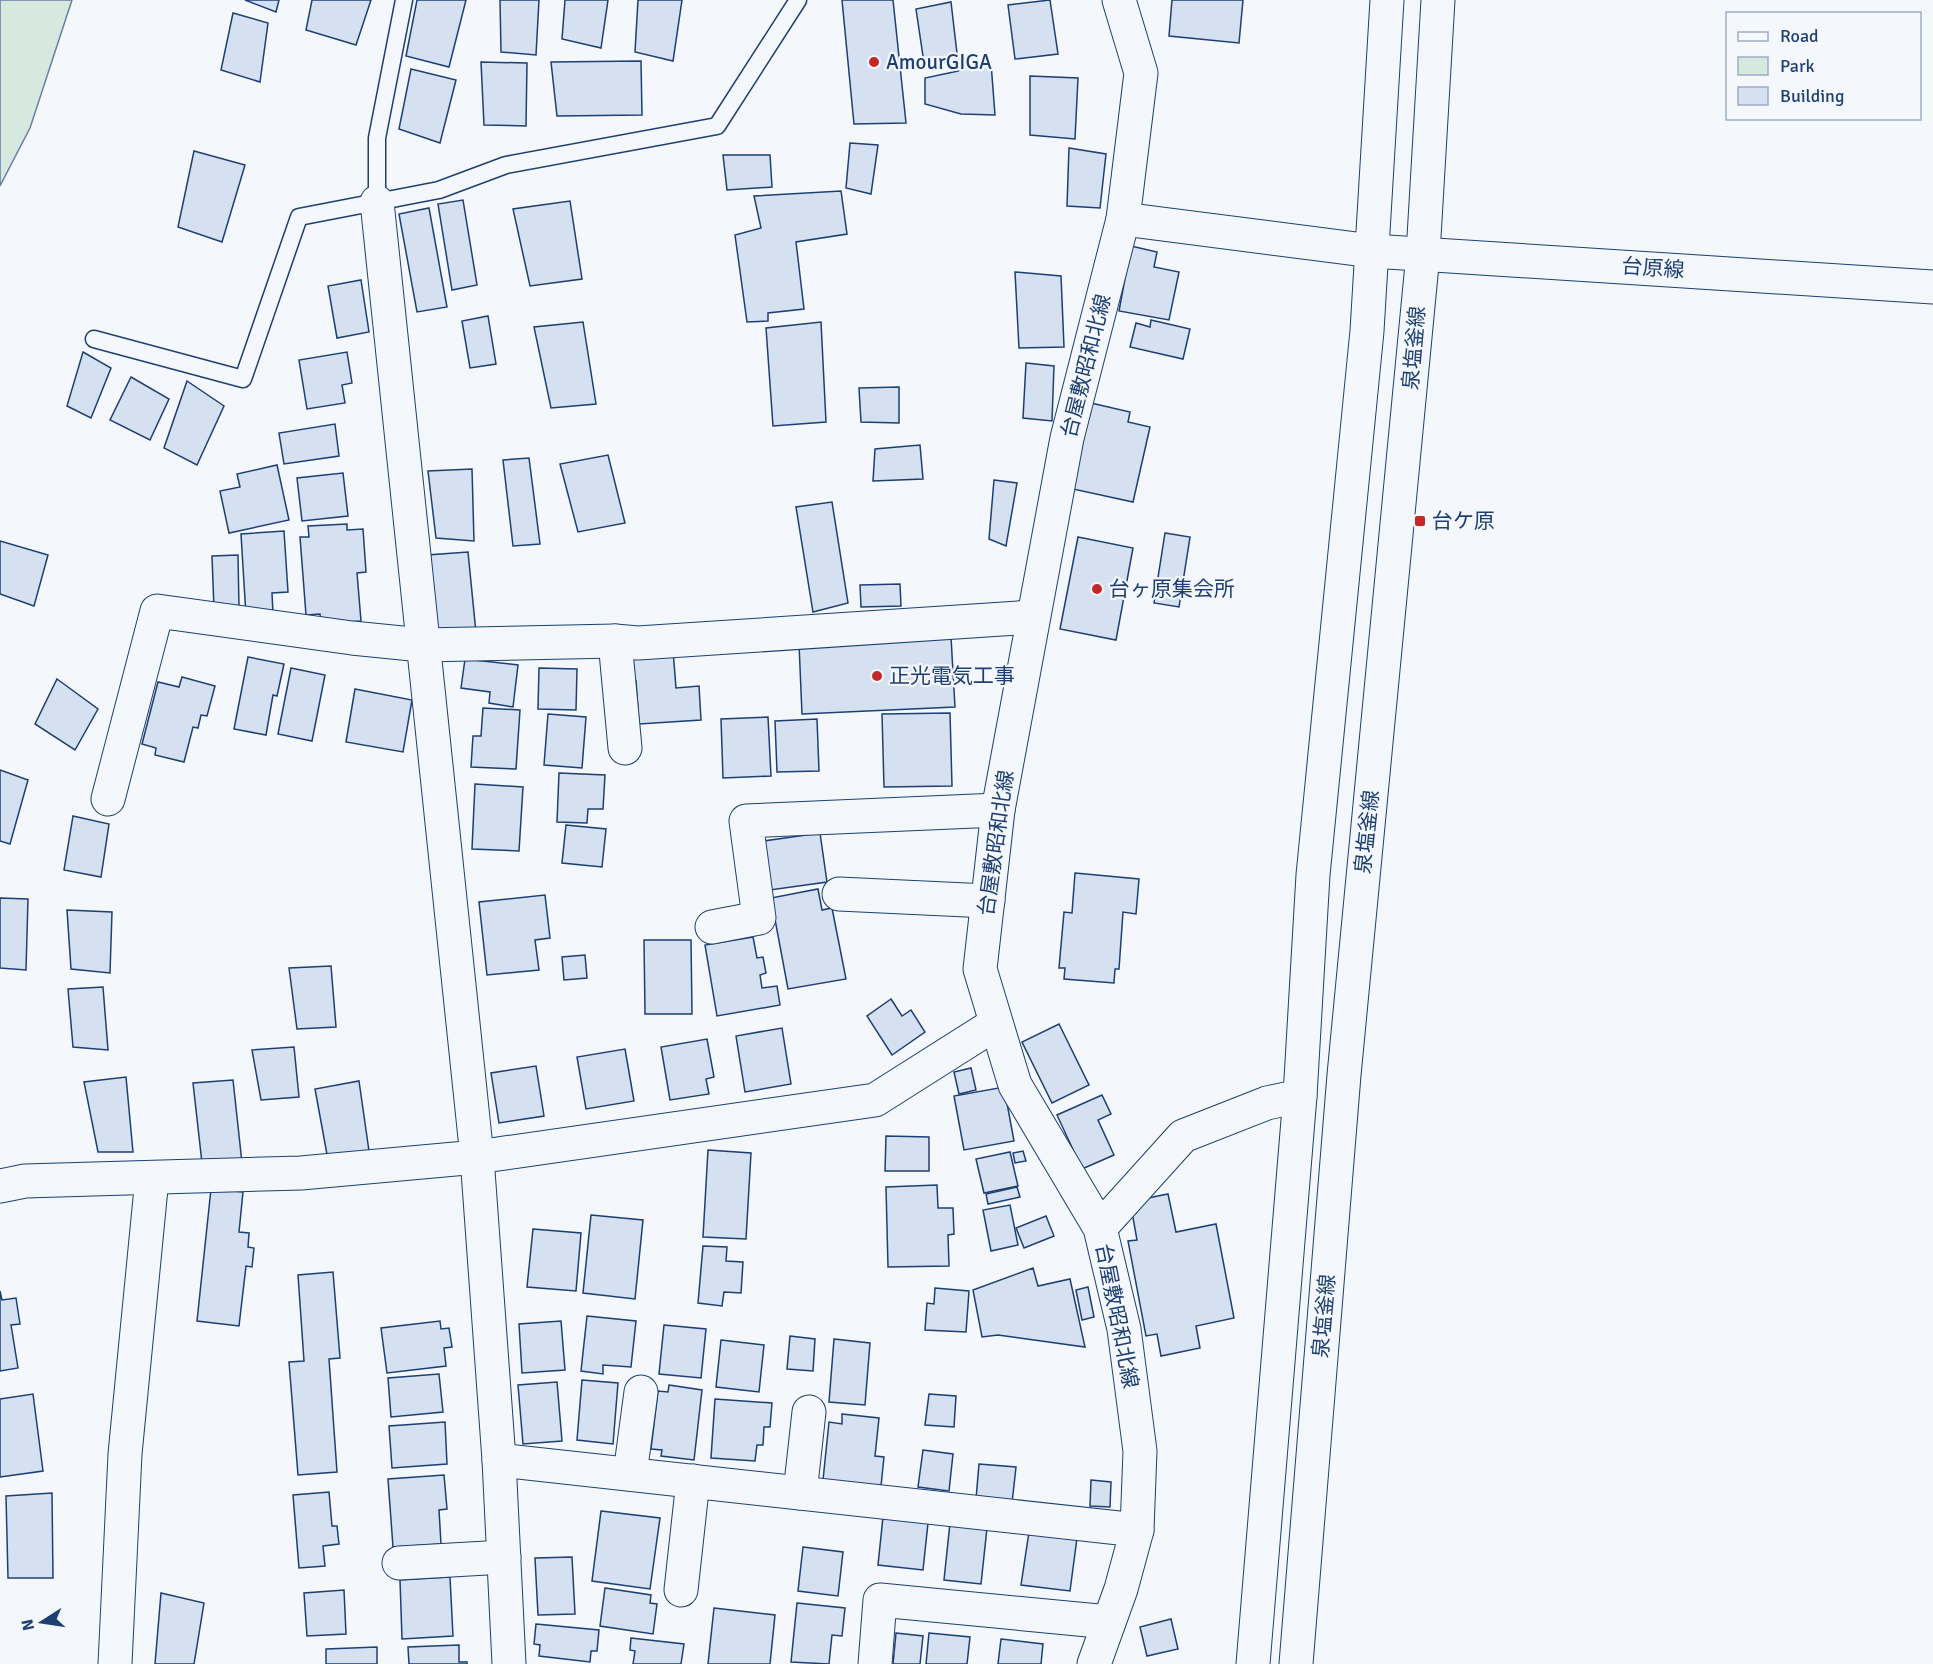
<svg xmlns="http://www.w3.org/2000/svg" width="1933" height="1664" font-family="Signika,'Noto Sans JP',sans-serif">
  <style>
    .green { fill: #d7e8df; stroke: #687fa3; stroke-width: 1.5 }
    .building { fill: #d5e0f0; stroke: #1d3f73; stroke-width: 1.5 }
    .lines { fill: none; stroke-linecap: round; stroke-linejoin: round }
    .service-casing { stroke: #1d3f73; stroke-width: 19 }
    .minor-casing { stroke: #1d3f73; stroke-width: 35 }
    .primary-casing { stroke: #1d3f73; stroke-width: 35 }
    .service { stroke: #f4f7fb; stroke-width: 16 }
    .minor { stroke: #f4f7fb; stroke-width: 33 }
    .primary { stroke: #f4f7fb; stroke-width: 33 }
    .poi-dot { fill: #c62828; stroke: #f4f7fb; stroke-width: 2 }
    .labels { text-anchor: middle; stroke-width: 4.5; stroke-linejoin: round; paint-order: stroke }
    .poi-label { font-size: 21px; fill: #1d3f73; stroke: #f4f7fb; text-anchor: start }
    .street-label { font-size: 21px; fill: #1d3f73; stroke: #f4f7fb }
  </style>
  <rect width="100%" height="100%" fill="#f4f7fb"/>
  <polygon class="green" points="0,0 72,0 30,128 0,186"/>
  <g class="building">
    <polygon points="245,0 279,0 276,12"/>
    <polygon points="312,0 371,0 356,45 306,30"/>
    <polygon points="417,0 466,0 449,67 406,56"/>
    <polygon points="500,0 539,0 536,55 501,52"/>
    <polygon points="565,0 608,0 601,48 562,39"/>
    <polygon points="638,0 682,0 673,61 635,52"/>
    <polygon points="842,0 893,0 906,123 854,124"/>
    <polygon points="1050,0 1058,54 1015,59 1008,5"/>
    <polygon points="1172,0 1243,0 1239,43 1169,36"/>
    <polygon points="951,2 958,62 924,63 916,9"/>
    <polygon points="233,13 268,23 260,82 221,70"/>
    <polygon points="641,61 642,115 557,116 551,62"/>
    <polygon points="481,62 527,63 526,126 484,125"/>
    <polygon points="966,63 991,63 995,115 961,114 925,104 925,78 958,71"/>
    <polygon points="411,69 456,80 440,143 399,129"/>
    <polygon points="1030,76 1078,78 1075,139 1030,135"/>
    <polygon points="850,143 878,145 871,194 846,188"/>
    <polygon points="1069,148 1106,154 1100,208 1067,206"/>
    <polygon points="194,151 245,165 222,242 178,227"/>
    <polygon points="723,155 770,155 772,187 727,190"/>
    <polygon points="841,191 847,234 796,242 804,309 768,313 768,321 747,322 735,235 761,228 754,196"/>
    <polygon points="463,200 477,285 452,290 438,204"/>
    <polygon points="570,201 582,279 530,286 513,209"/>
    <polygon points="429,208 447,307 417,312 399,214"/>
    <polygon points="1131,246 1157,252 1154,267 1179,272 1169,320 1119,311"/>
    <polygon points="1015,272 1061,276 1064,347 1019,348"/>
    <polygon points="361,280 369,332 337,338 328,286"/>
    <polygon points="488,316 496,364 470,368 462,321"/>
    <polygon points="1151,320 1190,329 1183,359 1130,347 1136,323 1150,327"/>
    <polygon points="583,322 596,404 551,408 534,327"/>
    <polygon points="821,322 826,422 773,426 766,328"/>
    <polygon points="83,352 111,368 91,418 67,406"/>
    <polygon points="347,352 352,383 342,385 345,403 307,409 299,360"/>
    <polygon points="1026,363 1054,366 1052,421 1023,418"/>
    <polygon points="131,377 169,399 150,440 110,420"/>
    <polygon points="187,381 224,406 197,465 164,448"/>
    <polygon points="899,387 899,423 861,422 859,388"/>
    <polygon points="1091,403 1130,412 1128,422 1150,427 1133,502 1073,489"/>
    <polygon points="335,424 339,456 284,464 279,433"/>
    <polygon points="920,445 923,479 873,481 875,449"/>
    <polygon points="608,455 625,523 578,532 560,464"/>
    <polygon points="529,458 540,544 513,546 503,460"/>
    <polygon points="277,465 289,520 229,533 220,491 240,487 237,474"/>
    <polygon points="472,469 474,541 436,538 428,471"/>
    <polygon points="343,473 348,516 302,521 297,478"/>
    <polygon points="994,480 1017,483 1006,546 989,539"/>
    <polygon points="832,502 848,603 813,612 796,507"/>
    <polygon points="347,524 347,530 363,529 366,572 357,573 361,621 321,624 320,614 306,615 300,537 309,537 308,526"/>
    <polygon points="284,531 288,592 272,593 273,614 246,616 241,534"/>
    <polygon points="1165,533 1190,537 1179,607 1154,603"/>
    <polygon points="1078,537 1133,548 1116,640 1060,629"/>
    <polygon points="0,541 48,555 34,606 0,594"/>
    <polygon points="468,552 477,643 435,643 427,555"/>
    <polygon points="238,555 239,609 214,609 212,556"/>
    <polygon points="900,584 901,606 861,607 860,585"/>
    <polygon points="951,637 955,707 802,714 799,644"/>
    <polygon points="673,650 676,688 699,686 701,720 639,724 636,681 631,681 630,653"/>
    <polygon points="248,657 284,664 277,696 273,695 266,735 234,729"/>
    <polygon points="465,659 518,665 513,707 489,703 490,692 461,688"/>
    <polygon points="291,668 325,675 312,741 278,734"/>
    <polygon points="539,668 577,669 576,710 538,709"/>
    <polygon points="182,677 215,686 207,716 201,715 198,728 193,727 184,762 155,755 156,748 142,744 158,682 179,687"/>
    <polygon points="57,679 98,709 75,750 35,724"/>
    <polygon points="355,689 412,700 403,752 346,742"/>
    <polygon points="483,708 520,710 516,769 471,767 473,736 481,736"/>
    <polygon points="950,713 952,786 884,787 882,714"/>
    <polygon points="548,714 586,717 582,768 544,765"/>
    <polygon points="768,717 771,776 723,778 721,719"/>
    <polygon points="817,719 819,771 777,772 775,721"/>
    <polygon points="0,770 28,780 10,844 0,841"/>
    <polygon points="559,773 605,775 603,809 588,809 587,823 557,822"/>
    <polygon points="475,784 523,787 519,851 472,849"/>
    <polygon points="73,816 109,824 101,877 64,870"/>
    <polygon points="566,825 606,829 602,867 562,863"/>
    <polygon points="820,833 827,882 770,890 764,841"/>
    <polygon points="1075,873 1139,879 1136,914 1123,912 1119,969 1115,969 1114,983 1064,979 1065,968 1059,968 1064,912 1072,913"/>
    <polygon points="818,889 822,910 832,908 846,979 788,989 771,898"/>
    <polygon points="545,895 550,938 535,940 539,970 487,975 479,902"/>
    <polygon points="0,898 28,899 26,970 0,968"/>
    <polygon points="67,910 112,912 110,973 71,969"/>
    <polygon points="753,937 757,958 763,957 766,973 760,975 762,988 777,986 780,1005 717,1016 705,945"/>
    <polygon points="644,940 691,940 692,1014 645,1014"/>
    <polygon points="585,955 587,978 564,980 562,957"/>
    <polygon points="331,966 336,1027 297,1029 289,968"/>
    <polygon points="103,987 108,1050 73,1047 68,989"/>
    <polygon points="891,999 902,1016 911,1010 925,1032 892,1055 867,1016"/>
    <polygon points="1059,1024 1089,1085 1052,1103 1022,1042"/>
    <polygon points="782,1028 791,1084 745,1092 736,1036"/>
    <polygon points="707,1039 714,1077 706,1079 709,1094 670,1100 661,1047"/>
    <polygon points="294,1047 299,1097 261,1100 252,1050"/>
    <polygon points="625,1049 634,1101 586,1109 577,1057"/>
    <polygon points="536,1066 544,1116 499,1123 491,1073"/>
    <polygon points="971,1068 976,1090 959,1094 954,1072"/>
    <polygon points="126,1077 133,1152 98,1152 84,1082"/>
    <polygon points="233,1080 242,1163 202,1163 193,1083"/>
    <polygon points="359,1081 370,1158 328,1160 315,1089"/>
    <polygon points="1004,1087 1014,1141 964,1150 954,1096"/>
    <polygon points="1102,1095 1111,1114 1098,1120 1114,1155 1082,1169 1057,1115"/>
    <polygon points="886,1136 929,1137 929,1171 885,1171"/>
    <polygon points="708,1150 751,1153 746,1239 703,1237"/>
    <polygon points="1023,1151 1026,1161 1015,1163 1013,1153"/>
    <polygon points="1010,1152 1018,1186 984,1193 976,1159"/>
    <polygon points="937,1185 938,1208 953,1208 954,1234 948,1235 949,1266 888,1267 886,1187"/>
    <polygon points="1017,1187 1020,1197 988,1204 986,1194"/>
    <polygon points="211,1189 243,1192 239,1232 249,1233 248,1247 254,1248 252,1267 246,1266 239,1326 197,1321"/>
    <polygon points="1168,1194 1176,1232 1216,1224 1234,1318 1196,1326 1200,1348 1161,1356 1157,1334 1146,1336 1128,1241 1137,1240 1132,1212 1148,1198"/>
    <polygon points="1010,1205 1018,1245 991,1251 983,1210"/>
    <polygon points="591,1215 643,1220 635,1299 583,1293"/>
    <polygon points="1046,1216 1054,1236 1024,1248 1016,1228"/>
    <polygon points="533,1229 581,1233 576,1291 527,1287"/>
    <polygon points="703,1246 727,1247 726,1261 743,1262 741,1293 724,1292 722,1306 698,1303"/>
    <polygon points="1033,1268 1038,1286 1070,1279 1085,1347 998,1335 982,1337 973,1290"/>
    <polygon points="333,1272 340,1358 329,1359 337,1472 298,1475 289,1362 304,1361 298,1275"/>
    <polygon points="1088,1287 1094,1317 1082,1320 1076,1290"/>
    <polygon points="935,1288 969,1291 966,1332 925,1330 927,1303 934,1304"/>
    <polygon points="0,1291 2,1300 16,1298 20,1324 11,1325 18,1368 0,1371"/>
    <polygon points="587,1316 636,1321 631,1367 603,1365 603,1374 581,1371"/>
    <polygon points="440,1321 441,1329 449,1328 452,1347 444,1348 446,1366 387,1373 381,1328"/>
    <polygon points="561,1321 565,1370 522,1373 519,1324"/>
    <polygon points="664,1325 706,1329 701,1378 659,1374"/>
    <polygon points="790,1336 815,1339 813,1371 787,1369"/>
    <polygon points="834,1339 870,1343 865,1405 829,1402"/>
    <polygon points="721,1340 764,1345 759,1392 716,1387"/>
    <polygon points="439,1374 443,1412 391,1417 388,1378"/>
    <polygon points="582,1380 618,1383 613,1444 577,1440"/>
    <polygon points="557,1382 562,1441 523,1444 518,1385"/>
    <polygon points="669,1385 702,1390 694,1460 661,1456 662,1450 651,1449 658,1391 668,1392"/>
    <polygon points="33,1394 43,1471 0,1477 0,1399"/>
    <polygon points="929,1394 956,1396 954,1427 925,1425"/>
    <polygon points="715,1399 772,1403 770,1427 764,1427 763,1445 757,1445 755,1461 711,1458"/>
    <polygon points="842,1414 879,1418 875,1456 884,1457 881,1486 823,1480 829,1422 842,1424"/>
    <polygon points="445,1422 447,1464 392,1468 389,1426"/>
    <polygon points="923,1450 953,1454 949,1491 918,1487"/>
    <polygon points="979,1464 1016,1467 1012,1503 976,1499"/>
    <polygon points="444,1475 447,1509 439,1510 441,1544 393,1547 388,1479"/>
    <polygon points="1091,1480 1111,1482 1110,1507 1090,1506"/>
    <polygon points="329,1492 332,1526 337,1526 339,1544 323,1546 325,1566 299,1568 293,1495"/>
    <polygon points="52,1493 53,1578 8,1578 6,1496"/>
    <polygon points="601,1511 660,1518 650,1589 592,1581"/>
    <polygon points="883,1517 928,1523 923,1570 878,1565"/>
    <polygon points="950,1523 987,1528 981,1584 944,1580"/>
    <polygon points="1029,1532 1077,1538 1070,1591 1021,1585"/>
    <polygon points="803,1547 843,1552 838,1596 798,1591"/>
    <polygon points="572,1557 575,1614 538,1615 535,1558"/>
    <polygon points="450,1577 453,1636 402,1639 400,1580"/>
    <polygon points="605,1588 651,1595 650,1603 657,1604 653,1634 600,1626"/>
    <polygon points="344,1590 346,1634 307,1636 304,1593"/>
    <polygon points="161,1593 204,1603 194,1664 155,1664"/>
    <polygon points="797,1603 845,1608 842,1636 832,1635 829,1664 791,1662"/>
    <polygon points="714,1608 775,1615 770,1664 708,1664"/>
    <polygon points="1171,1619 1178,1649 1147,1656 1140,1627"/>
    <polygon points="536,1624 599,1630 597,1651 591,1651 590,1662 539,1656 540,1645 534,1644"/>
    <polygon points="896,1633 923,1636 920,1664 893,1664"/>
    <polygon points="929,1633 970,1637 967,1664 926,1664"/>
    <polygon points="631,1638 684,1644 681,1664 633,1664 635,1651 630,1650"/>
    <polygon points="1001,1639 1043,1644 1041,1664 998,1664"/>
    <polygon points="459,1645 459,1662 467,1662 467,1664 409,1664 408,1647"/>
    <polygon points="377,1647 377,1664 326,1664 326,1649"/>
  </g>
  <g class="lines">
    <g class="service-casing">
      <g id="service">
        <polyline points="377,202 377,138 404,0"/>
        <polyline points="94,339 243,379 299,217 439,190 506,165 717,126 798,0"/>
      </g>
    </g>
    <g class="minor-casing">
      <g id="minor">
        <polyline points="377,202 477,1157 499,1460 509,1664"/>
        <polyline points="1123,219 1372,251 1933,287"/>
        <polyline points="615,641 625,748"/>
        <polyline points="108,799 157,611 352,638 422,645 615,641 638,643 1033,617"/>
        <polyline points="839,894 988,901"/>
        <polyline points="712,927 759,918 746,821 998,810"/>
        <polyline points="0,1186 25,1181 301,1173 477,1157 875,1100 995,1024"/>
        <polyline points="1100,1228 1183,1136 1267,1103 1300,1096"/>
        <polyline points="499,1460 1137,1530"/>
        <polyline points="630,1474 641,1392"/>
        <polyline points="800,1493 809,1412"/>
        <polyline points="399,1563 504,1557"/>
        <polyline points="681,1590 693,1481"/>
        <polyline points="115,1664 125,1454 152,1178"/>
        <polyline points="875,1664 880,1600 1109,1622"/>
        <polyline points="1094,1664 1121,1589 1137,1530 1140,1451 1124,1329 1100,1228 1015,1085 980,969 998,810 1067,438 1123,219 1141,73 1119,0"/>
      </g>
    </g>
    <g class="primary-casing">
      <g id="primary">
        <polyline points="1253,1664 1300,1096 1313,875 1367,331 1387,0"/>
        <polyline points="1296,1664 1344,1075 1423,254 1438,0"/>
      </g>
    </g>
    <use href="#service" class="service"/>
    <use href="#minor" class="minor"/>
    <use href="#primary" class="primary"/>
  </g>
  <g class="poi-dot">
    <circle cx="874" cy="62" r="6"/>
    <rect x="1414" y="515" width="12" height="12" rx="3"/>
    <circle cx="1097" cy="589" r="6"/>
    <circle cx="877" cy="676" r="6"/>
  </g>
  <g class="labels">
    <g class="poi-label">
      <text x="886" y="69">AmourGIGA</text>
      <text x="1432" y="528">台ケ原</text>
      <text x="1109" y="596">台ヶ原集会所</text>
      <text x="889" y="683">正光電気工事</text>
    </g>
    <g class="street-label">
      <text transform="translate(1653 268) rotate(4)" y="7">台原線</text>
      <text transform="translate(1414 348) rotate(-85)" y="7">泉塩釜線</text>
      <text transform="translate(1086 366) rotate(-76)" y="7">台屋敷昭和北線</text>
      <text transform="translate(1367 832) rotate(-84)" y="7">泉塩釜線</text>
      <text transform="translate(996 843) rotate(-82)" y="7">台屋敷昭和北線</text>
      <text transform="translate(1117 1316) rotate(79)" y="7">台屋敷昭和北線</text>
      <text transform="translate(1324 1316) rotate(-85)" y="7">泉塩釜線</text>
    </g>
  </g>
  <rect x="1726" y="12" width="195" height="108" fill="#f4f7fb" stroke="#9eadc5" stroke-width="1.5"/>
  <rect x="1738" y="32" width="30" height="9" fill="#f4f7fb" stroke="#9eadc5" stroke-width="1.5"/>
  <text x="1780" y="42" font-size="18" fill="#1d3f73">Road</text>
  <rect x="1738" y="57" width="30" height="18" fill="#d7e8df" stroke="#9eadc5" stroke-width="1.5"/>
  <text x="1780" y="72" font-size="18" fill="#1d3f73">Park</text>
  <rect x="1738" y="87" width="30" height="18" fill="#d5e0f0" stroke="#9eadc5" stroke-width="1.5"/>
  <text x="1780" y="102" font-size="18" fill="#1d3f73">Building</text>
  <g transform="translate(42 1622) rotate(258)" stroke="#f4f7fb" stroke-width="4.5" paint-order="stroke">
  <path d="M0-4.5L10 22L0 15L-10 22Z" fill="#1d3f73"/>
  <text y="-9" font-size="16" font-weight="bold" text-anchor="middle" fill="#1d3f73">N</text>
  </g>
</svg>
